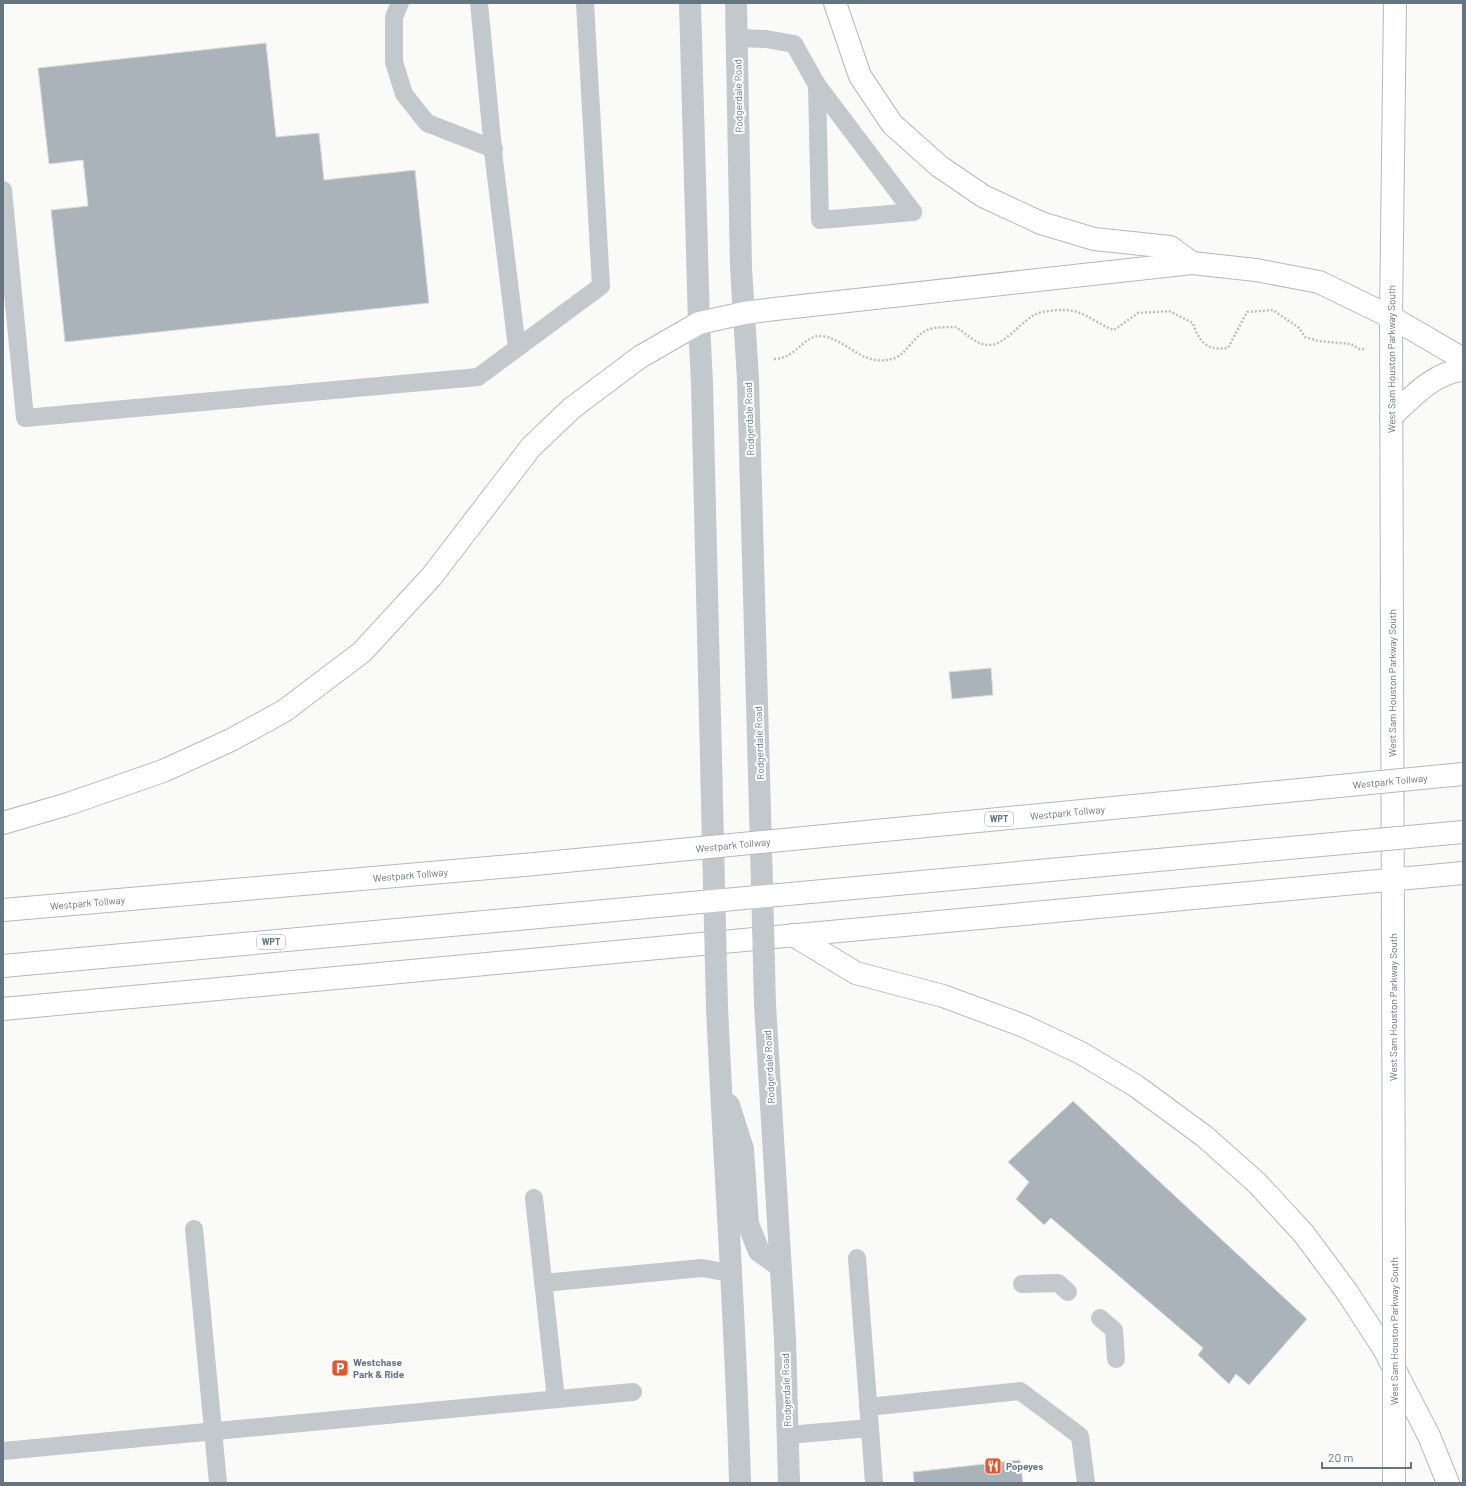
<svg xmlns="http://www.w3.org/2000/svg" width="1466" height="1486" font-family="Barlow,sans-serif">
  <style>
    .building { fill: #aab3b9; stroke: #dcdcda }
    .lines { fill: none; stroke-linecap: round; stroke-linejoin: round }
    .secondary-casing { stroke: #b3babf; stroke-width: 24 }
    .motorway-casing { stroke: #b4b9bd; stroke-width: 24 }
    .path { stroke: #bbbfc2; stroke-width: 2.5; stroke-dasharray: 2 2; stroke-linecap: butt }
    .service { stroke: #c3c8cc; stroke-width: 18 }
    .tertiary { stroke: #c3c8cc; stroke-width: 22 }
    .secondary { stroke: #fff; stroke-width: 22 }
    .motorway { stroke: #fff; stroke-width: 22 }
    .secondary-bridge-casing { stroke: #b3babf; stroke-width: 24; stroke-linecap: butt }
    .motorway-bridge-casing { stroke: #b4b9bd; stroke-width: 24; stroke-linecap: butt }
    .tertiary-bridge { stroke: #c3c8cc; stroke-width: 22 }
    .secondary-bridge { stroke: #fff; stroke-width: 22 }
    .motorway-bridge { stroke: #fff; stroke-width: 22 }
    .labels { text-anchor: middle; stroke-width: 4; stroke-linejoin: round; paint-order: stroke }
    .shield { fill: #fff; stroke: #939fa8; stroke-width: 1 }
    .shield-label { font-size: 9px; font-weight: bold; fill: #657683 }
    .street-label { font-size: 10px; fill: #657683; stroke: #fff }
    .poi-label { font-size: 10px; font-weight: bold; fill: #657683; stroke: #fff; text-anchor: start }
  </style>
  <rect width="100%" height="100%" fill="#fafaf8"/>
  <g class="building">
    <polygon points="266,43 276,137 319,133 324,180 415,170 429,303 65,342 51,210 88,206 83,160 49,164 38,68"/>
    <polygon points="991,668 993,695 952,699 949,672"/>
    <polygon points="1073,1101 1307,1319 1249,1385 1236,1374 1229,1384 1198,1355 1203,1348 1051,1218 1044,1225 1016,1199 1029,1182 1008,1162"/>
    <polygon points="1020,1460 1023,1483 914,1483 913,1472"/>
  </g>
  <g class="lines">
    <g class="secondary-casing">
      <g id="secondary">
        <path id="s1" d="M1394,1263L1391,317L1395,3"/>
        <polyline points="1394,1462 1394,1483"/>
      </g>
    </g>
    <g class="motorway-casing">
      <g id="motorway">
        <polyline points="835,3 860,76 892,124 939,166 983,196 1041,223 1094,239 1170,247 1192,263"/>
        <path d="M1391,417C1411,398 1434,372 1463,370"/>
        <polyline points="3,823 68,804 163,771 231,740 284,711 362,652 432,576 531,447 572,408 640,357 699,323 744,313 775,309 1192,263 1256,270 1319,282 1391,317 1463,359"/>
        <path id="s2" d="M3,910L535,864"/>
        <polyline points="793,935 856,973 943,996 1024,1026 1081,1053 1136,1086 1204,1136 1257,1183 1304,1234 1347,1292 1384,1349 1429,1436 1448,1483"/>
        <polyline points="3,966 539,917"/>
        <polyline points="3,1009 1463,873"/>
      </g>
    </g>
    <path class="path" d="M774,359C796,359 804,334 822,336C849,340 863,369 895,358C906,354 915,335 927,330C935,327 946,327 955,327C965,332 975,344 987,345C1004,347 1021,321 1036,314C1043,311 1055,310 1063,310C1082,309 1097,324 1114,330L1138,313L1154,312L1169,311L1193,323C1199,343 1208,351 1228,348L1247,312L1273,310L1299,328L1305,337L1318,341L1351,344L1359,349H1365"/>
    <g class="service">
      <polyline points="400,3 394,17 394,62 404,94 427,123 494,149"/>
      <polyline points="479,3 494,160 517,348"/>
      <polyline points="737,38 766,39 794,44 817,85 913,212"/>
      <polyline points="817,85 820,220 913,212"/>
      <polyline points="3,190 25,418 478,377 601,286 585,3"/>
      <polyline points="534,1198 556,1399"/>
      <polyline points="194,1229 218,1483"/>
      <polyline points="543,1283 702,1268 730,1273"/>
      <polyline points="1022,1284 1058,1283 1068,1292"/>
      <polyline points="1100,1318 1114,1330 1116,1359"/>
      <polyline points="868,1407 1020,1391 1080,1436 1086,1483"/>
      <polyline points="870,1428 874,1483"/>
      <polyline points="788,1435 870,1428 857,1258"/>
      <polyline points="3,1451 633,1392"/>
    </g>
    <g class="tertiary">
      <polyline points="690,3 699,323 702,383 714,885"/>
      <polyline points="736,3 741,268 748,379 762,884"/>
      <polyline points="765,1005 785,1338 789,1483"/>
      <path d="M717,1007C724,1165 736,1324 740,1483"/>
      <polyline points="729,1105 743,1149 748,1224 759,1251 780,1266"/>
    </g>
    <use href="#secondary" class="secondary"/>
    <use href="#motorway" class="motorway"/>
    <g class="secondary-bridge-casing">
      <polyline id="secondary-bridge" points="1394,1263 1394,1462"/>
    </g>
    <g class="motorway-bridge-casing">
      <g id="motorway-bridge">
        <path id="s3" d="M535,864L1463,774"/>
        <polyline points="539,917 1463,832"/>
      </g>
    </g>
    <g class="tertiary-bridge">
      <polyline points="762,884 765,1005"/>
      <polyline points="714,885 717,1007"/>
    </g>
    <use href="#secondary-bridge" class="secondary-bridge"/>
    <use href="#motorway-bridge" class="motorway-bridge"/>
  </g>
  <defs>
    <g id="parking-square" transform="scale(0.9)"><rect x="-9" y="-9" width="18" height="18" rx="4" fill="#e4572e" stroke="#fff"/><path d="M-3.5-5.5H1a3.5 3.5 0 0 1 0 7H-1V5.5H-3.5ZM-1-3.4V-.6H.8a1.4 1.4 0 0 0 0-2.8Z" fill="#fff"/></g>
    <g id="restaurant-square" transform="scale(0.9)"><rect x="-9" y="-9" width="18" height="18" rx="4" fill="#e4572e" stroke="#fff"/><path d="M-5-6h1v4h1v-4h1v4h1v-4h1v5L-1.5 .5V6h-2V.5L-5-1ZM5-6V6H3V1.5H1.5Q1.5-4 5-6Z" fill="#fff"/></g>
  </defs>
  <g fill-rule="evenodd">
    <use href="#parking-square" x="340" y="1368"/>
    <use href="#restaurant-square" x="993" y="1466"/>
  </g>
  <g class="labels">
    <g class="shield">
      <rect x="985" y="812" width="28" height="14" rx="3"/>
      <rect x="257" y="935" width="28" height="14" rx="3"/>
    </g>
    <g class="shield-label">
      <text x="999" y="822">WPT</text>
      <text x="271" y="945">WPT</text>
    </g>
    <g class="street-label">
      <text transform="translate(738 96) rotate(-91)" y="4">Rodgerdale Road</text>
      <text dy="4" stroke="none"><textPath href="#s1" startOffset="904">West Sam Houston Parkway South</textPath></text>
      <text transform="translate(749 419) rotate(-92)" y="4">Rodgerdale Road</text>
      <text transform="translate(1392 683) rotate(-90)" y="4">West Sam Houston Parkway South</text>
      <text transform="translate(759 743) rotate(-92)" y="4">Rodgerdale Road</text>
      <text dy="4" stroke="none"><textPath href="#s3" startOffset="859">Westpark Tollway</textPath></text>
      <text dy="4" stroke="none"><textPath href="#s3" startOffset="535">Westpark Tollway</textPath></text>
      <text dy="4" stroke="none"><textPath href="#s3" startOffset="199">Westpark Tollway</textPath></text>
      <text dy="4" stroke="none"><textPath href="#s2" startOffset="409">Westpark Tollway</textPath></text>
      <text dy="4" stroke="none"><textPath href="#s2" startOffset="85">Westpark Tollway</textPath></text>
      <text transform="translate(1393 1007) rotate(-90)" y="4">West Sam Houston Parkway South</text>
      <text transform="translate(769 1067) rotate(-93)" y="4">Rodgerdale Road</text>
      <text transform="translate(1394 1331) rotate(-90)" y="4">West Sam Houston Parkway South</text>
      <text transform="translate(786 1390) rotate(-92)" y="4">Rodgerdale Road</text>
    </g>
    <g class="poi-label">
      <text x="353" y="1366">Westchase<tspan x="353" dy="12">Park &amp; Ride</tspan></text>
      <text x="1006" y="1470">Popeyes</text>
    </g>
  </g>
  <rect width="1466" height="1486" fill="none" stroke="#657683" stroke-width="8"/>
  <path d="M1322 1462v6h89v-6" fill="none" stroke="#657683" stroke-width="2"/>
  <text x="1328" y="1462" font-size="12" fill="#657683" stroke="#ffffff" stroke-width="3" paint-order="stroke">20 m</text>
</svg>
